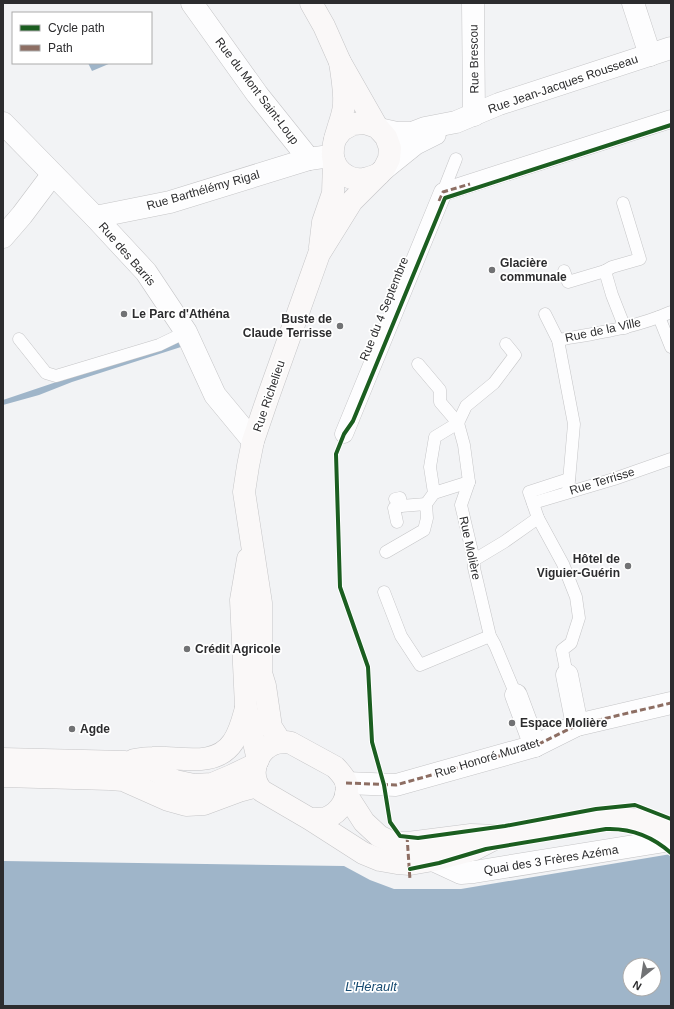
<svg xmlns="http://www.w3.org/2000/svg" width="674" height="1009" font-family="Helvetica,sans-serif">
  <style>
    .water { fill: #9fb5c9; fill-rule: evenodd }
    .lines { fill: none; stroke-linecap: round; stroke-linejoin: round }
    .service-casing { stroke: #c5c5c7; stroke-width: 13 }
    .pedestrian-casing { stroke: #c5c5c7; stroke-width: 19 }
    .minor-casing { stroke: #c5c5c7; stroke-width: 23 }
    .secondary-casing { stroke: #c5c5c7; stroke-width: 23 }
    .service { stroke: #fdfdfe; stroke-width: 12 }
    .pedestrian { stroke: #fdfdfe; stroke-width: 18 }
    .minor { stroke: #fdfdfe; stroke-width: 22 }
    .secondary { stroke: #faf8f8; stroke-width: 22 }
    .quiet { stroke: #8d6e63; stroke-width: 3; stroke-dasharray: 6 3; stroke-linecap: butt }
    .cycleway-casing { stroke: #fff; stroke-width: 6 }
    .cycleway { stroke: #1b5e20; stroke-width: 4 }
    .poi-dot { fill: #717274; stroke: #fff; stroke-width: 1.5 }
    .labels { text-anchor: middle; stroke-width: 3.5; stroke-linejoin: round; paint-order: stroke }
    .street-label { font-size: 12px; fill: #2c2c2e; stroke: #fff }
    .poi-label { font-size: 12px; font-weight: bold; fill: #2c2c2e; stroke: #fff; text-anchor: start }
    .water-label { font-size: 13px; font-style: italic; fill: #174b71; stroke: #fff }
  </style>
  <rect width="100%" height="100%" fill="#f2f3f5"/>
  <g class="water">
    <polygon points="88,63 111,63 92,71"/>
    <polygon points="181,340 184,346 72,382 39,395 3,405 3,400"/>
    <path d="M671,854V1006H3V861L344,866L370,880L394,889H461ZM630,965H654V989H630Z"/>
  </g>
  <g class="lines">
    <g class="service-casing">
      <g id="service">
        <polyline points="443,192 456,159"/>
        <polyline points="623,203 640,259 612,267 605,271 612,295 625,328"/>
        <polyline points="564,271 568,282 605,271"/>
        <polyline points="545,314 558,340 574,424 568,492"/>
        <polyline points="659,317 671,347"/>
        <polyline points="19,339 46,373 56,376 159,345 186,332"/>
        <path d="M558,340C597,333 635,328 671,312"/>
        <polyline points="418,364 440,390 440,402 458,423 464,445 469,482 461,505 474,560 474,568 490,636 495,645 516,695"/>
        <polyline points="434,493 469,482"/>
        <polyline points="395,499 400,498 401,506 426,504"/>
        <polyline points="533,503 614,479 671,459"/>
        <polyline points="426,504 434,493 430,467 435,437 458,423 466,406 494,383 515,355 506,344"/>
        <polyline points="397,522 394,508 401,506"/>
        <polyline points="386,552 424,530 427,518 426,504"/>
        <polyline points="474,560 504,542 538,518"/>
        <polyline points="384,592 401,636 420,665 490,636"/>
        <polyline points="567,675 562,650 571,643 579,618 576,597 563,564 538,518 529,492 569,479"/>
      </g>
    </g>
    <g class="pedestrian-casing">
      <polyline id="pedestrian" points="344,434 443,192 671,119"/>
    </g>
    <g class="minor-casing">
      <g id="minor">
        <polyline points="192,3 257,94 309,159 323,157"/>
        <polyline points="473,3 474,115"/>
        <polyline points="633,3 650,55"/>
        <polyline points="3,123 95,217 146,272 186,332 215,395 253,441"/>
        <polyline points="379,129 397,133 412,133 425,128 456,122 499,104 671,48"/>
        <polyline points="384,169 415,144 435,134"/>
        <polyline points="95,217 170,202 309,159"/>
        <polyline points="3,237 22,215 52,175"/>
        <polyline points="567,675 577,725"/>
        <polyline points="516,695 535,746"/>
        <polyline points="346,783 396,785 535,746 577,725 671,703"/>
        <polyline points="433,860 461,873 474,872 671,840"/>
      </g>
    </g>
    <g class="secondary-casing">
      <g id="secondary">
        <polyline points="311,3 324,26 340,62 377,127"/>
        <path d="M340,62C342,76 345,91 344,105C342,129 318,159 347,176C358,182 367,179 379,174"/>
        <polyline points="320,247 323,222 333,193 334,161"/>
        <polyline points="248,559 241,600 246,707 258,760"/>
        <polyline points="280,741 271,727 265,686 261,673 261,603 244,492 248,466 253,441 268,397 319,254 352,201 384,169 389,159 390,148 386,137 377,127 365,123 353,124 342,130 335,139"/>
        <polyline points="3,759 125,762 156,771 175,781 194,785 212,784 231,776 256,764"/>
        <path d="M134,760C140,759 146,758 153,758C178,756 215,769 233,742C240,732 243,719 246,708"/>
        <polyline points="3,776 110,779 123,780 168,800 186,805 204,804 239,791 257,786"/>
        <path d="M346,794L364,822L379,836L393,843H408L471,835L500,836L616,818C636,819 654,822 671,833"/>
        <path d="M310,819C315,819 321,819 326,818C340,813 350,797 346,782C344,776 339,771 335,767L291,743C264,736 243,770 262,791L310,819L363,853L380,860L397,863L410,864L433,860L475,849L500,836"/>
      </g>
    </g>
    <use href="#service" class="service"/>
    <use href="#pedestrian" class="pedestrian"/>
    <use href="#minor" class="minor"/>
    <use href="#secondary" class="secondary"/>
    <g class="quiet">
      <polyline points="439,201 443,192 470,184"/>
      <polyline points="346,783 396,785 535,746 577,725 671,703"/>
      <polyline points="407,836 410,880"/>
    </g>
    <g class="cycleway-casing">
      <g id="cycleway">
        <polyline points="671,125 445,198 353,421 344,434 336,454 340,587 368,667 372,742 384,785 390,822 400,836 418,838 505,826 596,809 635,805 671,819"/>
        <path d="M410,869L439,863L486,849L606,829C631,828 652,836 671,853"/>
      </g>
    </g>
    <use href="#cycleway" class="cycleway"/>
  </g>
  <g class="poi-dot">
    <circle cx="492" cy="270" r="4"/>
    <circle cx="124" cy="314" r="4"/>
    <circle cx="340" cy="326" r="4"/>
    <circle cx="628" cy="566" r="4"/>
    <circle cx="187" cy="649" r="4"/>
    <circle cx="512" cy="723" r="4"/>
    <circle cx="72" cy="729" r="4"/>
  </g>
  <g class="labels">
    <g class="street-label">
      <text transform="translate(474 59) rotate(-91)" y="4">Rue Brescou</text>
      <text transform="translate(563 84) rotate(-19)" y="4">Rue Jean-Jacques Rousseau</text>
      <text transform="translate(257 91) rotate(53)" y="4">Rue du Mont Saint-Loup</text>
      <text transform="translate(203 190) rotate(-16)" y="4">Rue Barthélémy Rigal</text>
      <text transform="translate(127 254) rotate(49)" y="4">Rue des Barris</text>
      <text transform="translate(384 309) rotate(-68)" y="4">Rue du 4 Septembre</text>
      <text transform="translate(603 330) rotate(-12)" y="4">Rue de la Ville</text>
      <text transform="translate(269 396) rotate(-71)" y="4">Rue Richelieu</text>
      <text transform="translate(602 481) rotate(-17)" y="4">Rue Terrisse</text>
      <text transform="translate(470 548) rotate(78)" y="4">Rue Molière</text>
      <text transform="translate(487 758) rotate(-17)" y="4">Rue Honoré Muratet</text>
      <text transform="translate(551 860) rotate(-9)" y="4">Quai des 3 Frères Azéma</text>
    </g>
    <g class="poi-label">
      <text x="500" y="267">Glacière<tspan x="500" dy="14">communale</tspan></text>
      <text x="132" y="318">Le Parc d'Athéna</text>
      <text x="332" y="323" text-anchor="end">Buste de<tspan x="332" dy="14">Claude Terrisse</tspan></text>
      <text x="620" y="563" text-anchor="end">Hôtel de<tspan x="620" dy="14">Viguier-Guérin</tspan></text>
      <text x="195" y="653">Crédit Agricole</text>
      <text x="520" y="727">Espace Molière</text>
      <text x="80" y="733">Agde</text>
    </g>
    <g class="water-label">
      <text x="371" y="991">L'Hérault</text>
    </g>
  </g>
  <rect width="674" height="1009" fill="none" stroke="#2c2c2e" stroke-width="8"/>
  <rect x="12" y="12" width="140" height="52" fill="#ffffff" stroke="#ababab"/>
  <rect x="20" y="25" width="20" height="6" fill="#1b5e20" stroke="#ababab"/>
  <text x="48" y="32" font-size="12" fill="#2c2c2e">Cycle path</text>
  <rect x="20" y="45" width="20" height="6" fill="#8d6e63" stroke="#ababab"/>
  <text x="48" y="52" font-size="12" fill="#2c2c2e">Path</text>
  <g transform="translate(642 977) rotate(210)"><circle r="19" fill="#ffffff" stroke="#ababab"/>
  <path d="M0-3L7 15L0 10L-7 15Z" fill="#717274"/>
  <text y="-6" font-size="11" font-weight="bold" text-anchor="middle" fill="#2c2c2e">N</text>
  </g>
</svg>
